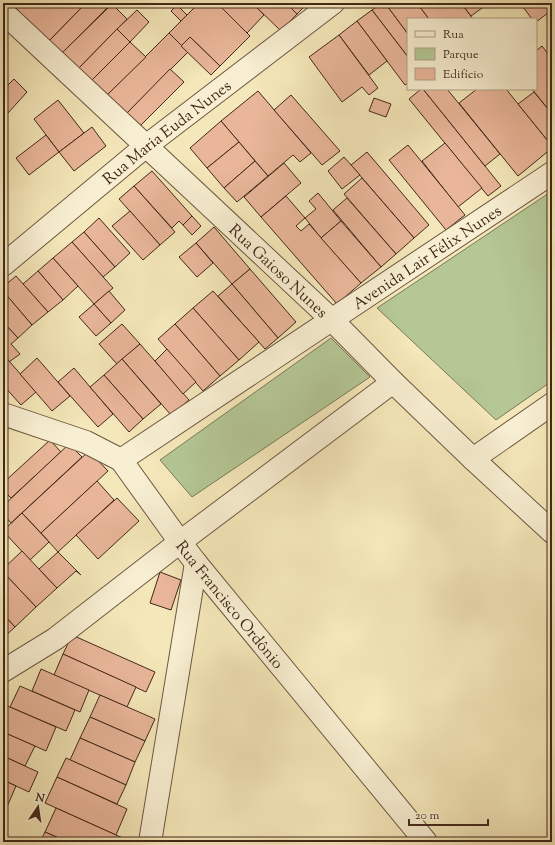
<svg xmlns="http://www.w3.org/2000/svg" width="555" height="845" font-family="'Sorts Mill Goudy',serif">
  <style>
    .green { fill: #b4c795; stroke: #7b7858 }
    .building { fill: #e9b699; stroke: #42281a }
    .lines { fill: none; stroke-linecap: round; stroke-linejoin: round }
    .minor-casing { stroke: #6e5842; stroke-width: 24 }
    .minor { stroke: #f8efd2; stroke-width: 22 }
    .labels { text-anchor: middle; stroke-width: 3; stroke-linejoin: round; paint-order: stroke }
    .street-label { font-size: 16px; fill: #42281a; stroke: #f8efd2 }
  </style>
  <rect width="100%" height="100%" fill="#f4e7b9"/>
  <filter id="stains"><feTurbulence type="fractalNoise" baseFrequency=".005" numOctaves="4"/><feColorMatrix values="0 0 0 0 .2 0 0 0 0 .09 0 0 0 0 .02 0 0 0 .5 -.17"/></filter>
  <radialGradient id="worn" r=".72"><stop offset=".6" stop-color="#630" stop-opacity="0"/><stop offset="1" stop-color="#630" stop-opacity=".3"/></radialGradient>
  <g class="green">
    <polygon points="552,191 552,381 496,420 377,308"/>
    <polygon points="331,338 370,377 192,497 160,460"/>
  </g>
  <g class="building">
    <polygon points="19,3 86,3 49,41 15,7"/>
    <polygon points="86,3 112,3 62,53 49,41"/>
    <polygon points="199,3 217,3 250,36 220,66 190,37 181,46 169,33"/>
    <polygon points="217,3 252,3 264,15 247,33"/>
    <polygon points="252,3 286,3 297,14 281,31"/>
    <polygon points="286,3 308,3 297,14"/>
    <polygon points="382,3 385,3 408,34 408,57 372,10"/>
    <polygon points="385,3 417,3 429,19 408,19 408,34"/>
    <polygon points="417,3 461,3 473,19 429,19"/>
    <polygon points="461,3 489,3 471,16"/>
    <polygon points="520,3 552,3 552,10 536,22 536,19 532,19"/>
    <polygon points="112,4 127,19 78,69 62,53"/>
    <polygon points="177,5 187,15 181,21 171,11"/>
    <polygon points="137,10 149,22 130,42 117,29"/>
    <polygon points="372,10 408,57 408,83 405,85 357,21"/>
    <polygon points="357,21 387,61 369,75 339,35"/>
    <polygon points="117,29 130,42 91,81 78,69"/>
    <polygon points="169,33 188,52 125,115 106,96"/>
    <polygon points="339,35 378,88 369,95 362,87 342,102 309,57"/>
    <polygon points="190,37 220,66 211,75 181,46"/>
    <polygon points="130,42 146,57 106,96 91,81"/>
    <polygon points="542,46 552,59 552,114 532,89 536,89 536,51"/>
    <polygon points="170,69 184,82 138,128 125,115"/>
    <polygon points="14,79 27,92 8,113 3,109 3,90"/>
    <polygon points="421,89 423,89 501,186 488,196 409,99"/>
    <polygon points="423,89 447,89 500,154 485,166"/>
    <polygon points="477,89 506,89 552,146 552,148 518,176 459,103"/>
    <polygon points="258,91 311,153 300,162 293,155 268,176 221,121"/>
    <polygon points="534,92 552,114 552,146 518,104"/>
    <polygon points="291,95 340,151 322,165 274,110"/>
    <polygon points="374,98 391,104 386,117 369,111"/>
    <polygon points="58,100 84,133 59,152 34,119"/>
    <polygon points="221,121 239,142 207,168 190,148"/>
    <polygon points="92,127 106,146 74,171 59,152"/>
    <polygon points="46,135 59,152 29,175 16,158"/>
    <polygon points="239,142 255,161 224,188 207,168"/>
    <polygon points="445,143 482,188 458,207 422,161"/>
    <polygon points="408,145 465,215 446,230 389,160"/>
    <polygon points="367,152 429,225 414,238 351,165"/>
    <polygon points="344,157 360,175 342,189 328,171"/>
    <polygon points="255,161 268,176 237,202 224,188"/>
    <polygon points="284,163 301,183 261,217 244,197"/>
    <polygon points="152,171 192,216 183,225 179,221 172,228 134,186"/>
    <polygon points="362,178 414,238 396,254 344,194"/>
    <polygon points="134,186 175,232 160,245 119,199"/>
    <polygon points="318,193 341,221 321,238 305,218 316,209 309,201"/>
    <polygon points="286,196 305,218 296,226 301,231 309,224 361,283 337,304 261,217"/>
    <polygon points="347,198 396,254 381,267 333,210"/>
    <polygon points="130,211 160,245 143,260 112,226"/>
    <polygon points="192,216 201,226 192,235 183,225"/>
    <polygon points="99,218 130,253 115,267 84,232"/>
    <polygon points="341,221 381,267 361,283 321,238"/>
    <polygon points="214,227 250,269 232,284 196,243"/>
    <polygon points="84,232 115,267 103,277 72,242"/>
    <polygon points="72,242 113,288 94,304 53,258"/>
    <polygon points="196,243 213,263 197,277 179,257"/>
    <polygon points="53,258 78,286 63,300 38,271"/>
    <polygon points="250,269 296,322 278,338 232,284"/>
    <polygon points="38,271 63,300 48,312 23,284"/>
    <polygon points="16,276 48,312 32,325 3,291 3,287"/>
    <polygon points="232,284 278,338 265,349 218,296"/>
    <polygon points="3,291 32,325 18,338 3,322"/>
    <polygon points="109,291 125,310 111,323 94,304"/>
    <polygon points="213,291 259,342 239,360 193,308"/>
    <polygon points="94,304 111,323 96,336 79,317"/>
    <polygon points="193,308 239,360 220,376 175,324"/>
    <polygon points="3,322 18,338 11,344 20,354 9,362 3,354"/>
    <polygon points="122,324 140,344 117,364 99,344"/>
    <polygon points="175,324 220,376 203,391 158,339"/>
    <polygon points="140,344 189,400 171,415 122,359"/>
    <polygon points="167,349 196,382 183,394 155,361"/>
    <polygon points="3,354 36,392 21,405 3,385"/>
    <polygon points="37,358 70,396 52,411 20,374"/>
    <polygon points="122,359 161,404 143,419 104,375"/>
    <polygon points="74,368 113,414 98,427 58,382"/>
    <polygon points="104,375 143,419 129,432 90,387"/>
    <polygon points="50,440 61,452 11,498 3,490 3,483"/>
    <polygon points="69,444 82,457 11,523 3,514 3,506"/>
    <polygon points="89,451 108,471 41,533 22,513"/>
    <polygon points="97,481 114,500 58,552 41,533"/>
    <polygon points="117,498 139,521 98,559 76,535"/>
    <polygon points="22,513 49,542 30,560 3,531"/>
    <polygon points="22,551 57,588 36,607 3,572 3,569"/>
    <polygon points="58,552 81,575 76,571 57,588 39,569"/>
    <polygon points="3,572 36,607 15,627 3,614"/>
    <polygon points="160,572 181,580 171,610 150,603"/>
    <polygon points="3,614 15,627 3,638"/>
    <polygon points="72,635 155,672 146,692 63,654"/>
    <polygon points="63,654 136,687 127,707 54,675"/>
    <polygon points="41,669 89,690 80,712 32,691"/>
    <polygon points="20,686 75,710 66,731 10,707"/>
    <polygon points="100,695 155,719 145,741 90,717"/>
    <polygon points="3,704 56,727 46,751 3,732"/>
    <polygon points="90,717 145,741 135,762 80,738"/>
    <polygon points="3,732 35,746 25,766 3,756"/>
    <polygon points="80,738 135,762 126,785 70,760"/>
    <polygon points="3,756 38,772 29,792 3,780"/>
    <polygon points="66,758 126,785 117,804 57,777"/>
    <polygon points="57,777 127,809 116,835 45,803"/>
    <polygon points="3,780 16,786 3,816"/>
    <polygon points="56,808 116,835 132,842 68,842 45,832"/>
    <polygon points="45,832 68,842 40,842"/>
  </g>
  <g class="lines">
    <g class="minor-casing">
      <g id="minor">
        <path id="s1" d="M3,12L331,319L393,382L473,459L552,532"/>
        <path id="s2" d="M3,265L146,146L333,3"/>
        <path id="s3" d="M3,414L86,442L121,460L180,542L196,563L426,842"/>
        <polyline points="473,459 552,404"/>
        <path id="s4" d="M121,460L552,173"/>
        <polyline points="3,671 55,639 180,542 393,382"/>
        <polyline points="150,842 196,563"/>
      </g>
    </g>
    <use href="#minor" class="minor"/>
  </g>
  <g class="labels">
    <g class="street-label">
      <text dy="6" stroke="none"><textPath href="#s2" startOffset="211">Rua Maria Euda Nunes</textPath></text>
      <text dy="6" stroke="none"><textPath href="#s4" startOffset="367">Avenida Lair Félix Nunes</textPath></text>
      <text dy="6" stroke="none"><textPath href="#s1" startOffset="378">Rua Gaioso Nunes</textPath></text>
      <text dy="6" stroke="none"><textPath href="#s3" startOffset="308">Rua Francisco Ordônio</textPath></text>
    </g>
  </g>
  <rect width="555" height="845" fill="none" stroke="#f4e7b9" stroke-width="16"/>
  <rect x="4" y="4" width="547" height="837" fill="none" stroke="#42281a" stroke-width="2"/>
  <rect x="8" y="8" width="539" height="829" fill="none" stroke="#42281a"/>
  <rect x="407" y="18" width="130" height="72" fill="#f8efd2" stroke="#af9f88"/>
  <rect x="415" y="31" width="20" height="6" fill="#f8efd2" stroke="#af9f88"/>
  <text x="443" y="38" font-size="12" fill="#42281a">Rua</text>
  <rect x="415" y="48" width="20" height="12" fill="#b4c795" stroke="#af9f88"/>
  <text x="443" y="58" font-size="12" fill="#42281a">Parque</text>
  <rect x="415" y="68" width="20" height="12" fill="#e9b699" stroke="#af9f88"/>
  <text x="443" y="78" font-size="12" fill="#42281a">Edifício</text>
  <g transform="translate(38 807) rotate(13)" stroke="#f8efd2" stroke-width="3" paint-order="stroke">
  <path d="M0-3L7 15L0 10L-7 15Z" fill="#42281a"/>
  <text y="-6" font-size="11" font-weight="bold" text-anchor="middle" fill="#42281a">N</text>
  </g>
  <path d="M409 819v6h79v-6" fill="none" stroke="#42281a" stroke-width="2"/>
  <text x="415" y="819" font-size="12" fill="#42281a" stroke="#f8efd2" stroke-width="3" paint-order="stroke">20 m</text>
  <rect width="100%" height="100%" filter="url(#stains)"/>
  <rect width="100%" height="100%" fill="url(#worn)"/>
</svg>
